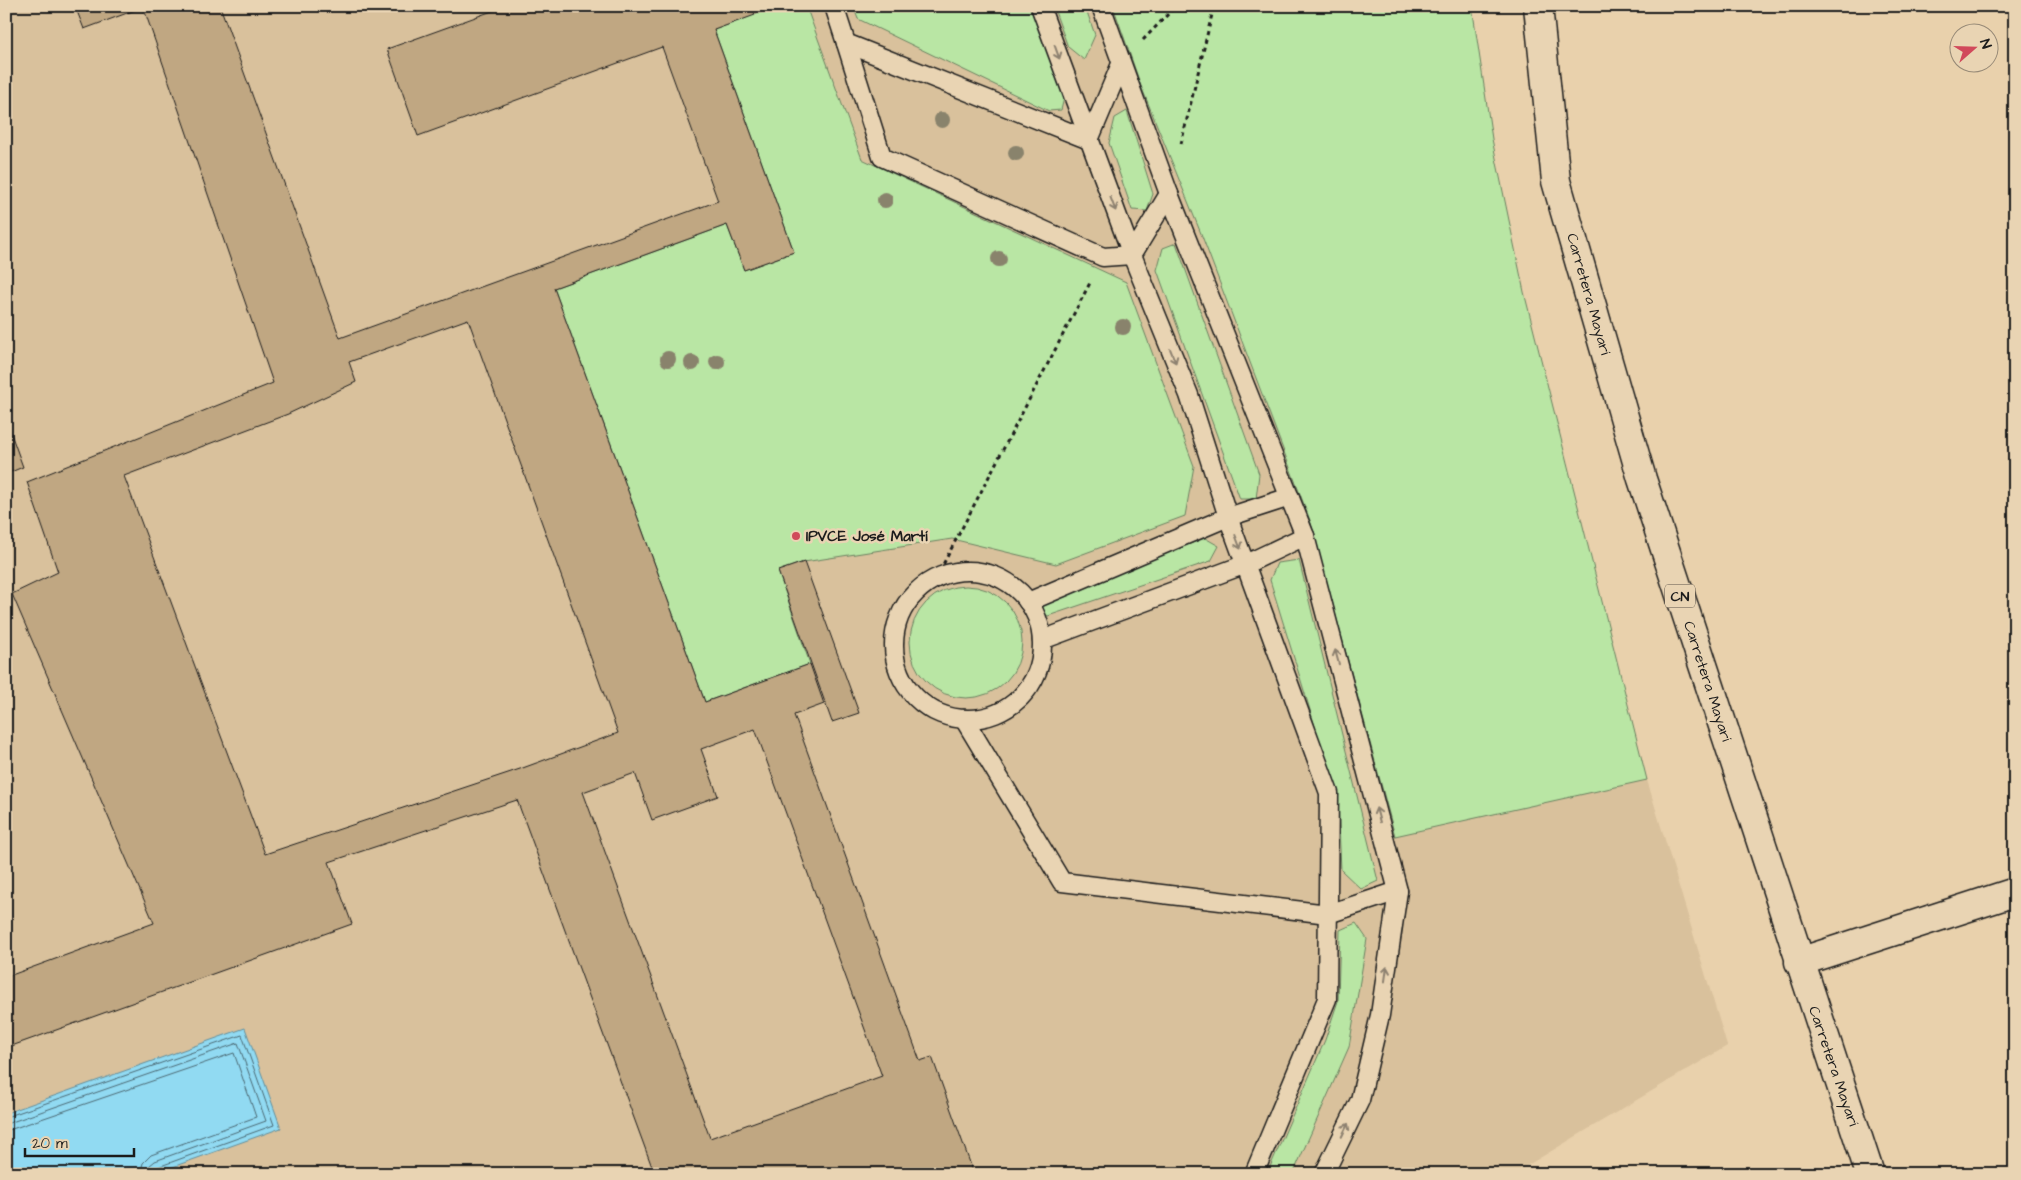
<svg xmlns="http://www.w3.org/2000/svg" width="2021" height="1180" font-family="'Architects Daughter',sans-serif">
  <style>
    .built { fill: #d9c19c }
    .green { fill: #b9e6a4; stroke: #6a8160 }
    .water { fill: #91daf2; stroke: #628e9c }
    .lines { fill: none; stroke-linecap: round; stroke-linejoin: round }
    .shore { stroke: #4b6872; stroke-width: 1 }
    .building { fill: #c0a782; stroke: #1c1c1c; fill-rule: evenodd }
    .service-casing { stroke: #1c1c1c; stroke-width: 21 }
    .minor-casing { stroke: #1c1c1c; stroke-width: 31 }
    .primary-casing { stroke: #1c1c1c; stroke-width: 31 }
    .path { stroke: #1c1c1c; stroke-width: 3; stroke-dasharray: 4 4; stroke-linecap: butt }
    .service { stroke: #e9d4b3; stroke-width: 18 }
    .minor { stroke: #e9d4b3; stroke-width: 28 }
    .primary { stroke: #e9d4b3; stroke-width: 28 }
    .tree { fill: #89836c }
    .oneway { stroke: #8d816f }
    .poi-dot { fill: #d1495b; stroke: #e9d4b3; stroke-width: 2 }
    .labels { text-anchor: middle; stroke-width: 5; stroke-linejoin: round; paint-order: stroke }
    .shield { fill: #e9d4b3; stroke: #5a5349; stroke-width: 1 }
    .shield-label { font-size: 14px; font-weight: bold; fill: #1c1c1c }
    .street-label { font-size: 15px; fill: #1c1c1c; stroke: #e9d4b3 }
    .poi-label { font-size: 15px; font-weight: bold; fill: #1c1c1c; stroke: #e9d4b3; text-anchor: start }
  </style>
  <rect width="100%" height="100%" fill="#e9d1ac"/>
  <filter id="ink" filterUnits="userSpaceOnUse"><feTurbulence type="fractalNoise" baseFrequency=".02" numOctaves="2"/><feDisplacementMap in="SourceGraphic" scale="10" xChannelSelector="R" yChannelSelector="G"/><feConvolveMatrix kernelMatrix="1 2 1 2 8 2 1 2 1" color-interpolation-filters="sRGB"/></filter>
  <g filter="url(#ink)">
    <polygon class="built" points="6,6 1471,6 1492,139 1524,292 1647,780 1727,1046 1513,1174 6,1174"/>
    <g class="green">
      <polygon points="777,6 806,6 862,159 1126,282 1194,466 1185,516 1056,564 952,539 804,562 778,571 810,664 705,702 554,288 727,225 744,270 794,252 714,30"/>
      <polygon points="853,6 1030,6 1064,98 1061,110 1049,111 858,19"/>
      <polygon points="1053,6 1085,6 1095,35 1084,60 1068,47"/>
      <polygon points="1113,6 1472,6 1492,139 1524,292 1647,780 1395,836 1311,523 1202,236 1141,86"/>
      <polygon points="1127,111 1153,194 1147,211 1132,210 1109,143 1115,118"/>
      <polygon points="1176,243 1259,474 1256,499 1240,499 1157,270 1163,248"/>
      <polygon points="1205,538 1219,546 1211,561 1048,616 1039,611 1038,603"/>
      <polygon points="1299,560 1378,881 1361,889 1341,870 1338,801 1270,580 1277,563"/>
      <circle cx="966" cy="642" r="56"/>
      <polygon points="1356,923 1367,939 1349,1047 1293,1174 1267,1174 1325,1040 1338,1001 1340,930"/>
    </g>
    <polygon class="water" points="245,1028 281,1128 153,1174 13,1174 6,1156 6,1113"/>
    <g class="lines">
      <g class="shore">
        <polyline points="6,1117 242,1035 274,1125 158,1167 154,1174"/>
        <polyline points="6,1124 238,1043 266,1121 155,1161 149,1166 148,1174"/>
        <polyline points="6,1131 234,1053 256,1117 151,1155 143,1163 140,1174"/>
      </g>
    </g>
    <g class="building">
      <polygon points="75,6 137,6 138,9 84,29"/>
      <path d="M143,6H220L340,338L718,201L662,47L418,136L387,49L506,6H752L755,15L714,30L794,252L744,270L727,225L554,288L705,702L810,664L824,704L794,715L920,1061L932,1057L974,1174H633L652,1167L517,800L329,862L352,924L6,1048V977L154,923L12,594L58,572L27,482L273,383ZM468,319L618,733L520,769L265,854L124,476L288,414L356,382L349,362ZM755,729L882,1076L710,1138L583,792L635,773L652,820L718,796L701,749Z"/>
      <polygon points="6,420 23,467 6,474"/>
      <polygon points="804,562 859,713 832,722 778,571"/>
    </g>
    <g class="lines">
      <g class="service-casing">
        <g id="service">
          <polyline points="834,6 846,43 1089,140 1121,64"/>
          <polyline points="1040,6 1132,255 1189,395 1228,517 1329,793 1327,999 1254,1174"/>
          <polyline points="1101,6 1169,194 1305,536 1398,891 1380,1015 1360,1100 1324,1174"/>
          <polyline points="846,43 882,157 1103,257 1132,255 1169,194"/>
          <circle cx="968" cy="645" r="74"/>
          <polyline points="1028,602 1228,517 1290,497"/>
          <polyline points="1042,640 1246,564 1305,536"/>
          <polyline points="964,719 1062,882 1328,914 1398,891"/>
        </g>
      </g>
      <g class="minor-casing">
        <polyline id="minor" points="1799,962 2015,892"/>
      </g>
      <g class="primary-casing">
        <polyline id="primary" points="1538,6 1556,181 1642,479 1870,1174"/>
      </g>
      <g class="path">
        <polyline points="1143,40 1176,6"/>
        <polyline points="1181,144 1214,6"/>
        <polyline points="936,578 1091,281"/>
      </g>
      <use href="#service" class="service"/>
      <use href="#minor" class="minor"/>
      <use href="#primary" class="primary"/>
    </g>
    <g class="tree">
      <circle cx="942" cy="120" r="8"/>
      <circle cx="1016" cy="153" r="8"/>
      <circle cx="885" cy="200" r="8"/>
      <circle cx="999" cy="259" r="8"/>
      <circle cx="1123" cy="327" r="8"/>
      <circle cx="668" cy="359" r="8"/>
      <circle cx="717" cy="362" r="8"/>
      <circle cx="692" cy="363" r="8"/>
    </g>
    <defs><path id="oneway-shaft" d="M-6 0H5M1.5-3L5.5 0L1.5 3" fill="none" stroke-width="1.6" stroke-linecap="round" stroke-linejoin="round" transform="scale(1.25)"/></defs>
    <g class="oneway">
      <use href="#oneway-shaft" transform="translate(1057 52) rotate(70)"/>
      <use href="#oneway-shaft" transform="translate(1113 204) rotate(69)"/>
      <use href="#oneway-shaft" transform="translate(1173 356) rotate(68)"/>
      <use href="#oneway-shaft" transform="translate(1238 542) rotate(69)"/>
      <use href="#oneway-shaft" transform="translate(1337 657) rotate(-105)"/>
      <use href="#oneway-shaft" transform="translate(1378 815) rotate(-105)"/>
      <use href="#oneway-shaft" transform="translate(1386 974) rotate(-82)"/>
      <use href="#oneway-shaft" transform="translate(1345 1130) rotate(-64)"/>
    </g>
  </g>
  <circle class="poi-dot" cx="796" cy="536" r="5"/>
  <g class="labels">
    <rect class="shield" x="1665" y="584.5" width="30" height="23" rx="4"/>
    <g class="shield-label">
      <text x="1680" y="601">CN</text>
    </g>
    <g class="street-label">
      <text transform="translate(1589 294) rotate(74)" y="5">Carretera Mayarí</text>
      <text transform="translate(1708 681) rotate(72)" y="5">Carretera Mayarí</text>
      <text transform="translate(1834 1066) rotate(71)" y="5">Carretera Mayarí</text>
    </g>
    <g class="poi-label">
      <text x="806" y="541">IPVCE José Martí</text>
    </g>
  </g>
  <rect width="2021" height="1180" fill="none" stroke="#e9d4b3" stroke-width="25"/>
  <rect x="12" y="12" width="1996" height="1155" fill="none" stroke="#1c1c1c" stroke-width="2" filter="url(#ink)"/>
  <g transform="translate(1974 48) rotate(70)"><circle r="24" fill="#e9d4b3" stroke="#978a77"/>
  <path d="M0-4L9 19L0 12L-9 19Z" fill="#d1495b"/>
  <text y="-8" font-size="14" font-weight="bold" text-anchor="middle" fill="#1c1c1c">N</text>
  </g>
  <path d="M25 1148v8h109v-8" fill="none" stroke="#1c1c1c" stroke-width="2.5"/>
  <text x="32" y="1148" font-size="15" fill="#1c1c1c" stroke="#e9d4b3" stroke-width="4" paint-order="stroke">20 m</text>
</svg>
